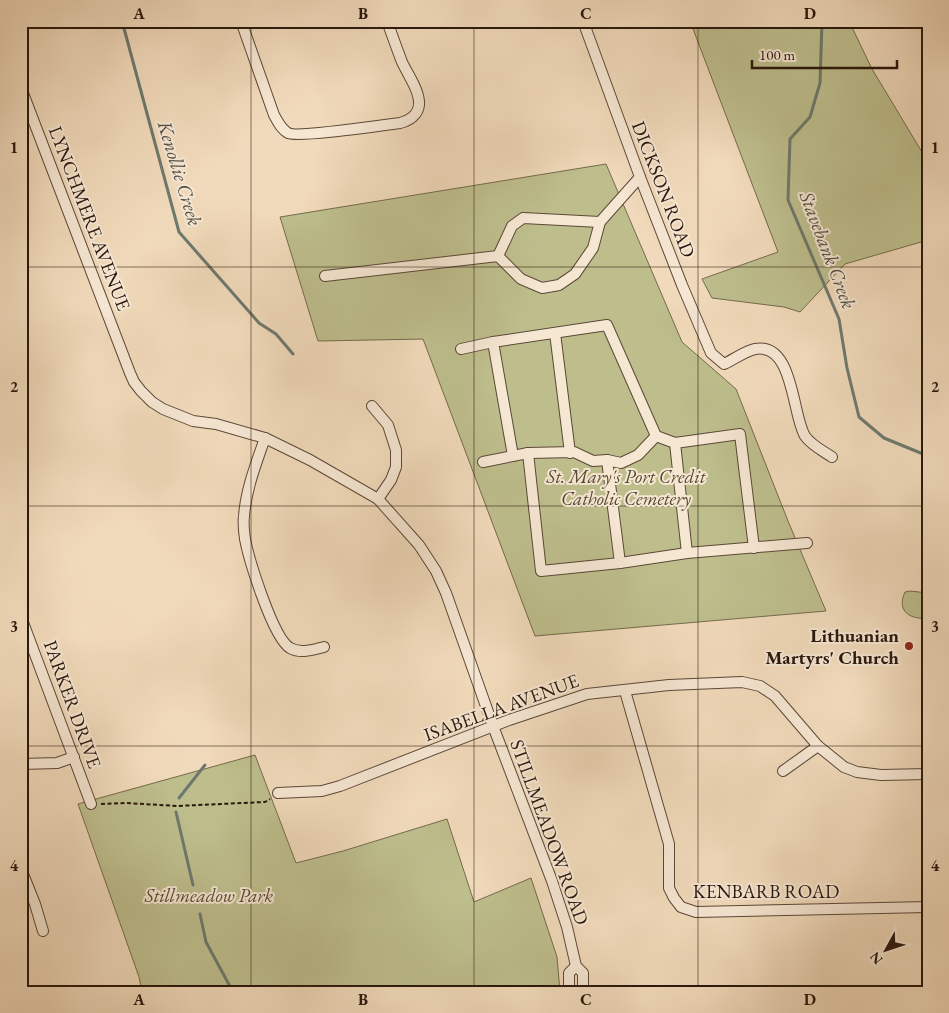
<svg xmlns="http://www.w3.org/2000/svg" width="949" height="1013" font-family="'EB Garamond',serif">
  <style>
    .green { fill: #bebe8d; stroke: #746a4d }
    .lines { fill: none; stroke-linecap: round; stroke-linejoin: round }
    .stream { stroke: #6d796e; stroke-width: 3 }
    .minor-casing { stroke: #5b4838; stroke-width: 12 }
    .path { stroke: #29170d; stroke-width: 2; stroke-dasharray: 4 2.5; stroke-linecap: butt }
    .minor { stroke: #f6e7d3; stroke-width: 10 }
    .grid { fill: none; stroke: #29170d; stroke-width: 1; stroke-opacity: 0.55 }
    .poi-dot { fill: #8f2418; stroke: #f6e7d3; stroke-width: 2 }
    .labels { text-anchor: middle; stroke-width: 4; stroke-linejoin: round; paint-order: stroke }
    .street-label { font-size: 19px; fill: #29170d; stroke: #f6e7d3 }
    .park-label { font-size: 19px; font-style: italic; fill: #564933; stroke: #f6e7d3 }
    .poi-label { font-size: 19px; font-weight: bold; fill: #29170d; stroke: #f6e7d3; text-anchor: end }
    .water-label { font-size: 20px; font-style: italic; fill: #515045; stroke: #f6e7d3 }
    .neatline { fill: none; stroke: #29170d; stroke-width: 2 }
    .grid-label { font-size: 16px; text-anchor: middle; font-weight: bold; fill: #29170d }
  </style>
  <rect width="100%" height="100%" fill="#f1dabb"/>
  <filter id="stains"><feTurbulence type="fractalNoise" baseFrequency=".004" numOctaves="4"/><feColorMatrix values="0 0 0 0 .2 0 0 0 0 .09 0 0 0 0 .02 0 0 0 .5 -.17"/></filter>
  <radialGradient id="worn" r=".72"><stop offset=".6" stop-color="#630" stop-opacity="0"/><stop offset="1" stop-color="#630" stop-opacity=".3"/></radialGradient>
  <g class="green">
    <polygon points="690,21 849,21 872,69 928,162 928,240 845,264 800,312 784,307 712,298 702,279 778,252"/>
    <polygon points="606,164 682,342 736,389 788,521 826,611 535,636 423,339 318,341 280,217"/>
    <path d="M910,591L928,593V618C910,620 896,611 905,592Z"/>
    <polygon points="255,755 296,863 343,851 447,819 474,902 531,878 557,957 560,992 142,992 139,977 78,804"/>
  </g>
  <g class="lines">
    <g class="stream">
      <polyline points="122,21 179,232 259,323 276,334 293,354"/>
      <polyline points="822,21 820,83 810,117 790,139 788,200 839,319 847,368 859,417 884,438 928,456"/>
      <polyline points="179,798 205,765"/>
      <polyline points="176,812 193,885"/>
      <polyline points="200,914 206,942 233,992"/>
    </g>
    <g class="minor-casing">
      <g id="minor">
        <path d="M241,21L274,115C278,122 281,129 288,133C297,138 384,125 400,123C409,121 418,115 419,105C420,91 408,75 402,62C397,49 392,35 387,21"/>
        <path d="M583,21L640,177L682,285L711,353L724,364C733,360 745,351 755,349C794,342 792,415 805,436C811,445 823,451 832,457"/>
        <polyline points="21,88 130,373 134,382 141,391 152,402 163,409 193,421 216,424 265,438 310,460 378,499 419,545 436,571 446,593 493,726 552,881 567,927 576,966 583,973 583,992"/>
        <polyline points="498,256 512,226 523,218 600,222"/>
        <polyline points="325,276 498,256 521,279 542,288 559,285 575,274 593,248 600,222 640,177"/>
        <polyline points="555,333 570,453"/>
        <polyline points="493,342 513,456"/>
        <polyline points="461,349 493,342 607,325 656,436 638,455 621,463 607,460 593,461 574,452 528,453 483,462"/>
        <polyline points="372,406 388,425 396,450 396,467 391,480 378,499"/>
        <polyline points="656,436 675,443 740,434 754,548"/>
        <path d="M265,438C256,464 246,489 244,516C243,523 244,532 245,539C249,560 273,638 290,648C301,654 312,650 324,647"/>
        <polyline points="675,443 687,553"/>
        <polyline points="528,453 541,571 620,563 687,553 807,543"/>
        <polyline points="607,460 620,563"/>
        <polyline points="21,617 91,804"/>
        <polyline points="625,691 669,844 669,888 674,898 681,907 696,912 928,907"/>
        <polyline points="21,764 57,763 74,757"/>
        <polyline points="783,771 818,746"/>
        <polyline points="278,793 322,791 340,786 509,720 587,694 669,685 742,682 760,686 775,696 818,746 844,767 857,772 881,775 928,774"/>
        <polyline points="21,869 35,904 43,931"/>
        <polyline points="569,992 569,973 576,966"/>
      </g>
    </g>
    <polyline class="path" points="101,804 126,803 177,806 265,802 270,799"/>
    <use href="#minor" class="minor"/>
  </g>
  <path class="grid" d="M251,21V992M474,21V992M698,21V992M21,267H928M21,506H928M21,746H928"/>
  <circle class="poi-dot" cx="909" cy="646" r="5"/>
  <g class="labels">
    <g class="street-label">
      <text transform="translate(664 189) rotate(69)" y="7">DICKSON ROAD</text>
      <text transform="translate(90 218) rotate(69)" y="7">LYNCHMERE AVENUE</text>
      <text transform="translate(73 704) rotate(70)" y="7">PARKER DRIVE</text>
      <text transform="translate(501 707) rotate(-20)" y="7">ISABELLA AVENUE</text>
      <text transform="translate(550 832) rotate(70)" y="7">STILLMEADOW ROAD</text>
      <text x="766" y="898">KENBARB ROAD</text>
    </g>
    <g class="park-label">
      <text x="626" y="483">St. Mary's Port Credit<tspan x="626" dy="22">Catholic Cemetery</tspan></text>
      <text x="209" y="902">Stillmeadow Park</text>
    </g>
    <g class="poi-label">
      <text x="899" y="642">Lithuanian<tspan x="899" dy="22">Martyrs' Church</tspan></text>
    </g>
    <g class="water-label">
      <text transform="translate(180 173) rotate(73)" y="7">Kenollie Creek</text>
      <text transform="translate(828 250) rotate(69)" y="7">Stavebank Creek</text>
    </g>
  </g>
  <rect width="949" height="1013" fill="none" stroke="#f1dabb" stroke-width="55"/>
  <g transform="translate(886 950) rotate(230)" stroke="#f6e7d3" stroke-width="4" paint-order="stroke">
  <path d="M0-4L9 19L0 12L-9 19Z" fill="#29170d"/>
  <text y="-8" font-size="14" font-weight="bold" text-anchor="middle" fill="#29170d">N</text>
  </g>
  <path d="M752 60v8h145v-8" fill="none" stroke="#29170d" stroke-width="2.5"/>
  <text x="759" y="60" font-size="15" fill="#29170d" stroke="#f6e7d3" stroke-width="4" paint-order="stroke">100 m</text>
  <rect x="28" y="28" width="894" height="958" class="neatline"/>
  <g class="grid-label">
    <text x="139" y="19">A</text>
    <text x="363" y="19">B</text>
    <text x="586" y="19">C</text>
    <text x="810" y="19">D</text>
    <text x="14" y="153">1</text>
    <text x="935" y="153">1</text>
    <text x="14" y="392">2</text>
    <text x="935" y="392">2</text>
    <text x="14" y="632">3</text>
    <text x="935" y="632">3</text>
    <text x="14" y="871">4</text>
    <text x="935" y="871">4</text>
    <text x="139" y="1005">A</text>
    <text x="363" y="1005">B</text>
    <text x="586" y="1005">C</text>
    <text x="810" y="1005">D</text>
  </g>
  <rect width="100%" height="100%" filter="url(#stains)"/>
  <rect width="100%" height="100%" fill="url(#worn)"/>
</svg>
